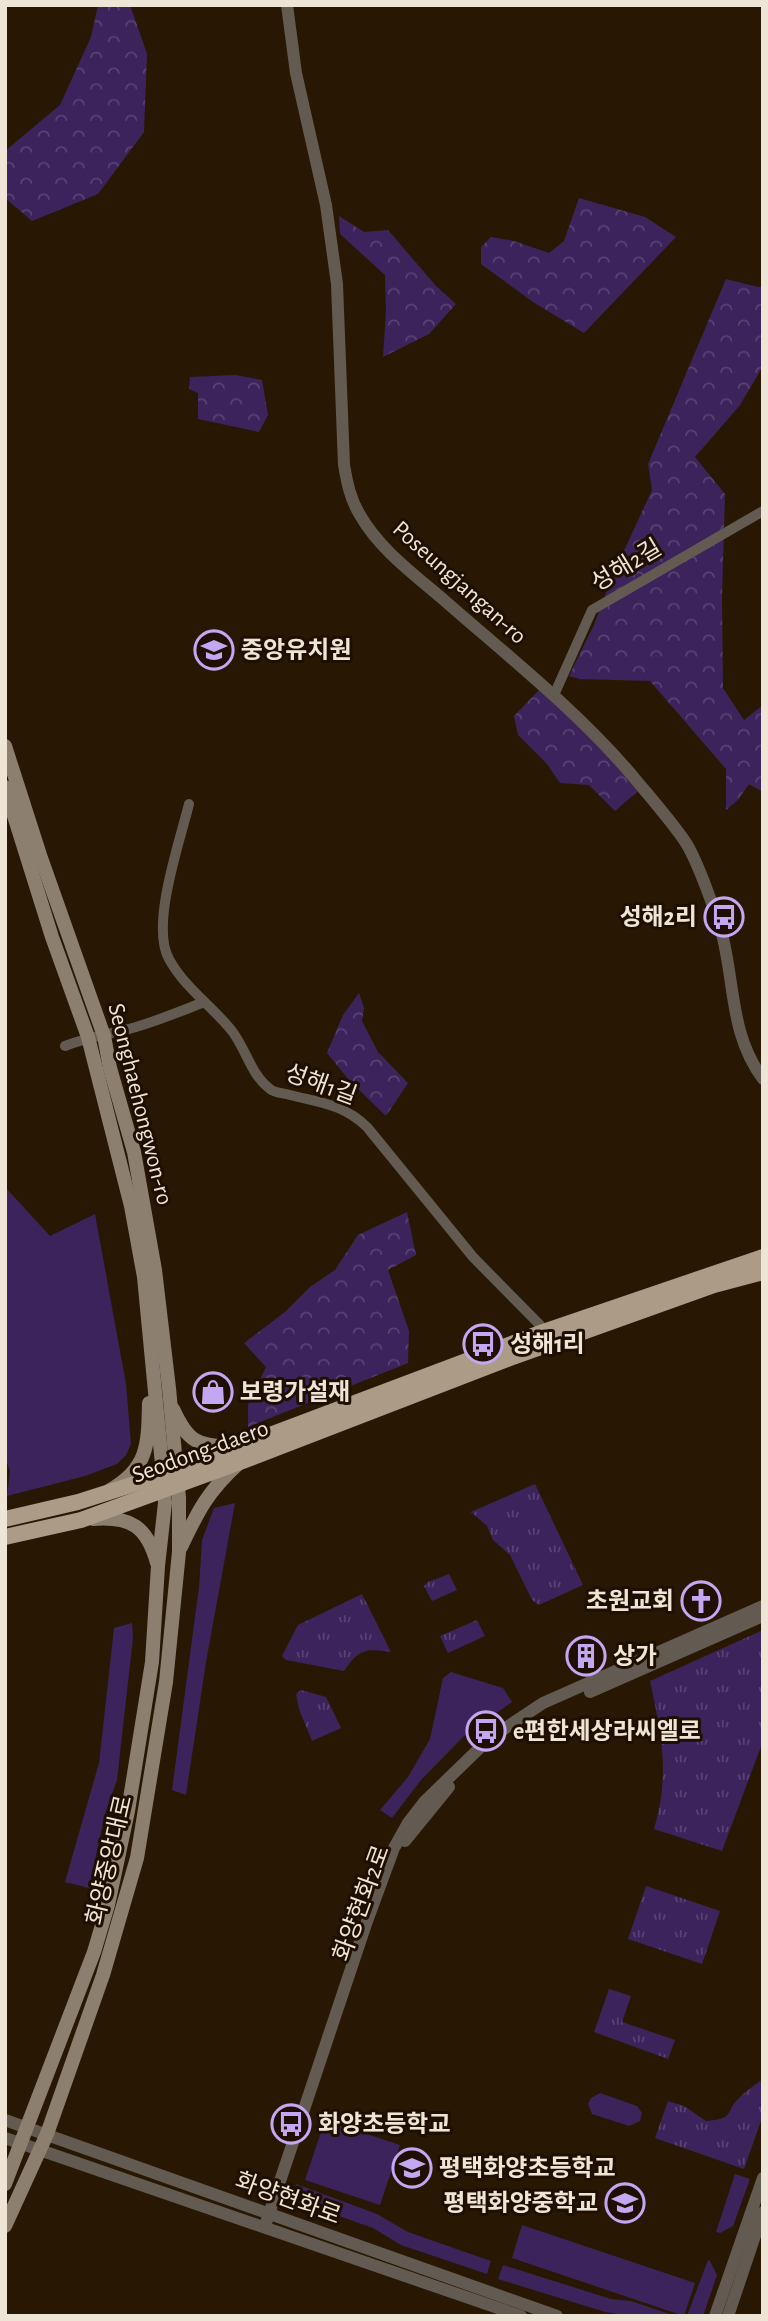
<svg xmlns="http://www.w3.org/2000/svg" width="768" height="2321" font-family="'Alegreya Sans','Noto Sans KR',sans-serif">
  <style>
    .grass { fill: #3c235c }
    .forest { fill: url(#forest-crowns) }
    .park { fill: url(#park-tufts) }
    .lines { fill: none; stroke-linecap: round; stroke-linejoin: round }
    .minor { stroke: #635b51; stroke-width: 10 }
    .tertiary { stroke: #635b51; stroke-width: 12 }
    .secondary { stroke: #8d7f6f; stroke-width: 14 }
    .primary { stroke: #ac9b86; stroke-width: 16 }
    .labels { text-anchor: middle; stroke-width: 6; stroke-linejoin: round; paint-order: stroke }
    .street-label { font-size: 24px; fill: #efe5d7; stroke: #1e0f00 }
    .poi-label { font-size: 24px; font-weight: bold; fill: #efe5d7; stroke: #1e0f00; text-anchor: start }
  </style>
  <defs>
    <pattern id="forest-crowns" width="20" height="18" patternUnits="userSpaceOnUse" patternTransform="scale(1.75)"><rect width="20" height="18" fill="#3c235c"/><path d="M2 6a3 3 0 1 1 6 0M12 15a3 3 0 1 1 6 0" fill="none" stroke="#584373"/></pattern>
    <pattern id="park-tufts" width="24" height="20" patternUnits="userSpaceOnUse" patternTransform="scale(1.75)"><rect width="24" height="20" fill="#3c235c"/><path d="M3 7l-1-3M5 7V3M7 7l1-3M15 17l-1-3M17 17v-4M19 17l1-3" fill="none" stroke="#584373"/></pattern>
  </defs>
  <rect width="100%" height="100%" fill="#281803"/>
  <g class="grass">
    <polygon points="5,1187 50,1236 95,1214 126,1384 131,1444 126,1455 117,1464 85,1476 7,1496 10,1471 5,1457"/>
    <polygon points="235,1503 206,1662 186,1795 172,1790 199,1587 202,1540 214,1508"/>
    <polygon points="132,1623 133,1638 117,1780 105,1814 89,1888 65,1882 99,1763 114,1628"/>
    <polygon points="451,1672 503,1688 512,1702 464,1736 421,1780 392,1818 380,1810 408,1777 430,1739 443,1678"/>
    <polygon points="600,2093 637,2106 642,2113 640,2121 629,2126 592,2114 588,2104 591,2098"/>
    <polygon points="325,2120 400,2145 380,2205 305,2180"/>
    <polygon points="735,2174 750,2179 733,2226 720,2233 716,2232"/>
    <polygon points="296,2184 377,2214 408,2232 491,2261 487,2274 401,2245 373,2228 302,2203 295,2191"/>
    <polygon points="522,2225 695,2283 684,2316 512,2258"/>
    <polygon points="708,2260 710,2261 717,2275 703,2316 687,2316"/>
    <polygon points="503,2265 611,2299 631,2301 676,2316 630,2316 605,2312 498,2279"/>
  </g>
  <g class="forest">
    <polygon points="98,5 130,5 147,54 144,132 98,194 32,221 5,198 5,151 60,105 91,37"/>
    <polygon points="579,198 645,217 676,237 584,333 533,302 481,264 481,247 491,237 514,241 549,253 564,241"/>
    <polygon points="339,216 364,232 388,230 436,286 456,304 429,334 383,357 386,311 385,275 340,234"/>
    <polygon points="726,279 758,287 763,286 763,366 740,405 695,457 725,494 722,598 723,688 744,720 763,705 763,792 749,784 738,800 726,810 726,769 650,681 580,679 569,676 594,625 612,577 652,490 648,464"/>
    <polygon points="236,375 262,380 268,415 259,432 198,419 198,393 189,389 190,377"/>
    <polygon points="540,689 595,741 638,791 615,811 589,785 560,783 547,764 518,735 514,716"/>
    <polygon points="359,993 364,1008 362,1021 378,1052 408,1083 386,1116 349,1080 327,1053 343,1015"/>
    <polygon points="407,1212 416,1255 388,1270 409,1331 408,1363 248,1427 248,1405 266,1367 244,1343 285,1312 310,1287 335,1270 358,1235"/>
  </g>
  <g class="park">
    <polygon points="535,1484 583,1585 539,1605 532,1600 510,1555 493,1540 487,1526 471,1512"/>
    <polygon points="449,1574 457,1590 432,1601 424,1586 428,1582"/>
    <path d="M362,1594L391,1652C365,1648 359,1649 344,1671L286,1660L282,1656L298,1625Z"/>
    <polygon points="477,1620 485,1636 448,1653 440,1636"/>
    <path d="M763,1630V1741L722,1851L654,1829C670,1774 662,1737 650,1681Z"/>
    <polygon points="301,1690 326,1697 341,1728 312,1741 299,1709 296,1694"/>
    <polygon points="646,1886 720,1911 702,1964 628,1939"/>
    <polygon points="609,1989 631,1996 622,2022 675,2040 668,2059 594,2032"/>
    <path d="M763,2079V2115L744,2169L655,2138L668,2101L684,2106L706,2121C736,2119 724,2112 740,2097C747,2090 755,2085 763,2079Z"/>
  </g>
  <g class="lines">
    <g class="minor">
      <polyline points="554,695 592,610 763,511"/>
      <path d="M189,804C180,841 150,926 169,959C184,987 213,1007 232,1031C246,1049 251,1075 270,1089C274,1093 284,1093 290,1095C321,1103 343,1104 367,1127L473,1257L540,1325L543,1332"/>
      <path d="M65,1046C88,1037 112,1034 136,1027C159,1020 182,1011 204,1002"/>
    </g>
    <g class="tertiary">
      <path d="M287,5L296,73L326,205L337,284L344,465C347,482 350,499 360,515C380,550 415,575 445,601C509,657 575,709 631,774C649,796 668,817 684,840C697,858 717,916 723,938C735,989 731,1036 763,1079"/>
      <polyline points="590,1692 763,1616"/>
      <polyline points="405,1841 449,1787"/>
      <polyline points="5,2120 557,2316"/>
      <polyline points="5,2138 521,2316"/>
      <polyline points="265,2226 366,1924 394,1848 408,1823 425,1801 489,1739 543,1703 763,1606"/>
      <polyline points="715,2316 763,2178"/>
      <polyline points="728,2316 763,2212"/>
    </g>
    <g class="secondary">
      <polyline points="5,746 40,855 104,1036 110,1068 134,1152 155,1270 169,1388 179,1498 179,1552 166,1682 137,1858 103,1975 47,2134 5,2226"/>
      <polyline points="5,787 52,937 88,1037 131,1206 144,1277 163,1475"/>
      <path d="M173,1409C190,1446 198,1444 236,1448"/>
      <path d="M110,1490C149,1468 148,1443 149,1403"/>
      <path d="M93,1519C130,1516 147,1526 157,1563"/>
      <path d="M181,1547C198,1511 208,1491 238,1464"/>
      <polyline points="5,2184 94,1952 108,1905 128,1811 152,1662 158,1566 165,1503 164,1489"/>
    </g>
    <g class="primary">
      <polyline points="5,1519 78,1502 175,1471 543,1332 763,1257"/>
      <polyline points="5,1537 81,1520 240,1462 510,1358 714,1285 763,1272"/>
    </g>
  </g>
  <defs>
    <g id="school-ring" transform="scale(2.0125)"><circle r="9.5" fill="#1e0f00" stroke="#c3a7f2" stroke-width="1.5"/><path d="M0-5L7-2L0 1L-7-2ZM-4 1L0 2.5L4 1V4Q0 6-4 4Z" fill="#c3a7f2"/></g>
    <g id="bus-ring" transform="scale(2.0125)"><circle r="9.5" fill="#1e0f00" stroke="#c3a7f2" stroke-width="1.5"/><path d="M-5-6H5V4H4V6H2V4H-2V6H-4V4H-5ZM-3.5-4V0h7V-4ZM-3.5 1.2v1.5H-2V1.2ZM2 1.2v1.5H3.5V1.2Z" fill="#c3a7f2"/></g>
    <g id="shop-ring" transform="scale(2.0125)"><circle r="9.5" fill="#1e0f00" stroke="#c3a7f2" stroke-width="1.5"/><path d="M-5-2.5h2.3a2.7 3.5 0 0 1 5.4 0H5L5.5 6h-11ZM-1.5-2.5h3a1.5 2.3 0 0 0-3 0Z" fill="#c3a7f2"/></g>
    <g id="church-ring" transform="scale(2.0125)"><circle r="9.5" fill="#1e0f00" stroke="#c3a7f2" stroke-width="1.5"/><path d="M-1.2-6h2.4v3.5h3.3v2.4h-3.3V6h-2.4V-.1h-3.3v-2.4h3.3Z" fill="#c3a7f2"/></g>
    <g id="building-ring" transform="scale(2.0125)"><circle r="9.5" fill="#1e0f00" stroke="#c3a7f2" stroke-width="1.5"/><path d="M-4-6H4V6H1V3H-1V6H-4ZM-2.5-4.3h1.7v1.8h-1.7ZM.8-4.3h1.7v1.8H.8ZM-2.5-1h1.7V.8h-1.7ZM.8-1h1.7V.8H.8Z" fill="#c3a7f2"/></g>
  </defs>
  <g fill-rule="evenodd">
    <use href="#school-ring" x="214" y="650"/>
    <use href="#bus-ring" x="724" y="917"/>
    <use href="#bus-ring" x="483" y="1344"/>
    <use href="#shop-ring" x="213" y="1392"/>
    <use href="#church-ring" x="701" y="1601"/>
    <use href="#building-ring" x="586" y="1656"/>
    <use href="#bus-ring" x="486" y="1731"/>
    <use href="#bus-ring" x="291" y="2124"/>
    <use href="#school-ring" x="412" y="2168"/>
    <use href="#school-ring" x="625" y="2203"/>
  </g>
  <g class="labels">
    <g class="street-label">
      <text transform="translate(626 565) rotate(-31)" y="8">성해2길</text>
      <text transform="translate(460 582) rotate(42)" y="8">Poseungjangan-ro</text>
      <text transform="translate(321 1084) rotate(20)" y="8">성해1길</text>
      <text transform="translate(141 1104) rotate(76)" y="8">Seonghaehongwon-ro</text>
      <text transform="translate(200 1451) rotate(-20)" y="8">Seodong-daero</text>
      <text transform="translate(109 1860) rotate(-77)" y="8">화양중앙대로</text>
      <text transform="translate(361 1903) rotate(-70)" y="8">화양현화2로</text>
      <text transform="translate(288 2198) rotate(20)" y="8">화양현화로</text>
    </g>
    <g class="poi-label">
      <text x="241" y="658">중앙유치원</text>
      <text x="697" y="925" text-anchor="end">성해2리</text>
      <text x="510" y="1352">성해1리</text>
      <text x="240" y="1400">보령가설재</text>
      <text x="674" y="1609" text-anchor="end">초원교회</text>
      <text x="613" y="1664">상가</text>
      <text x="513" y="1739">e편한세상라씨엘로</text>
      <text x="318" y="2132">화양초등학교</text>
      <text x="439" y="2176">평택화양초등학교</text>
      <text x="598" y="2211" text-anchor="end">평택화양중학교</text>
    </g>
  </g>
  <rect width="768" height="2321" fill="none" stroke="#efe5d7" stroke-width="14"/>
</svg>
